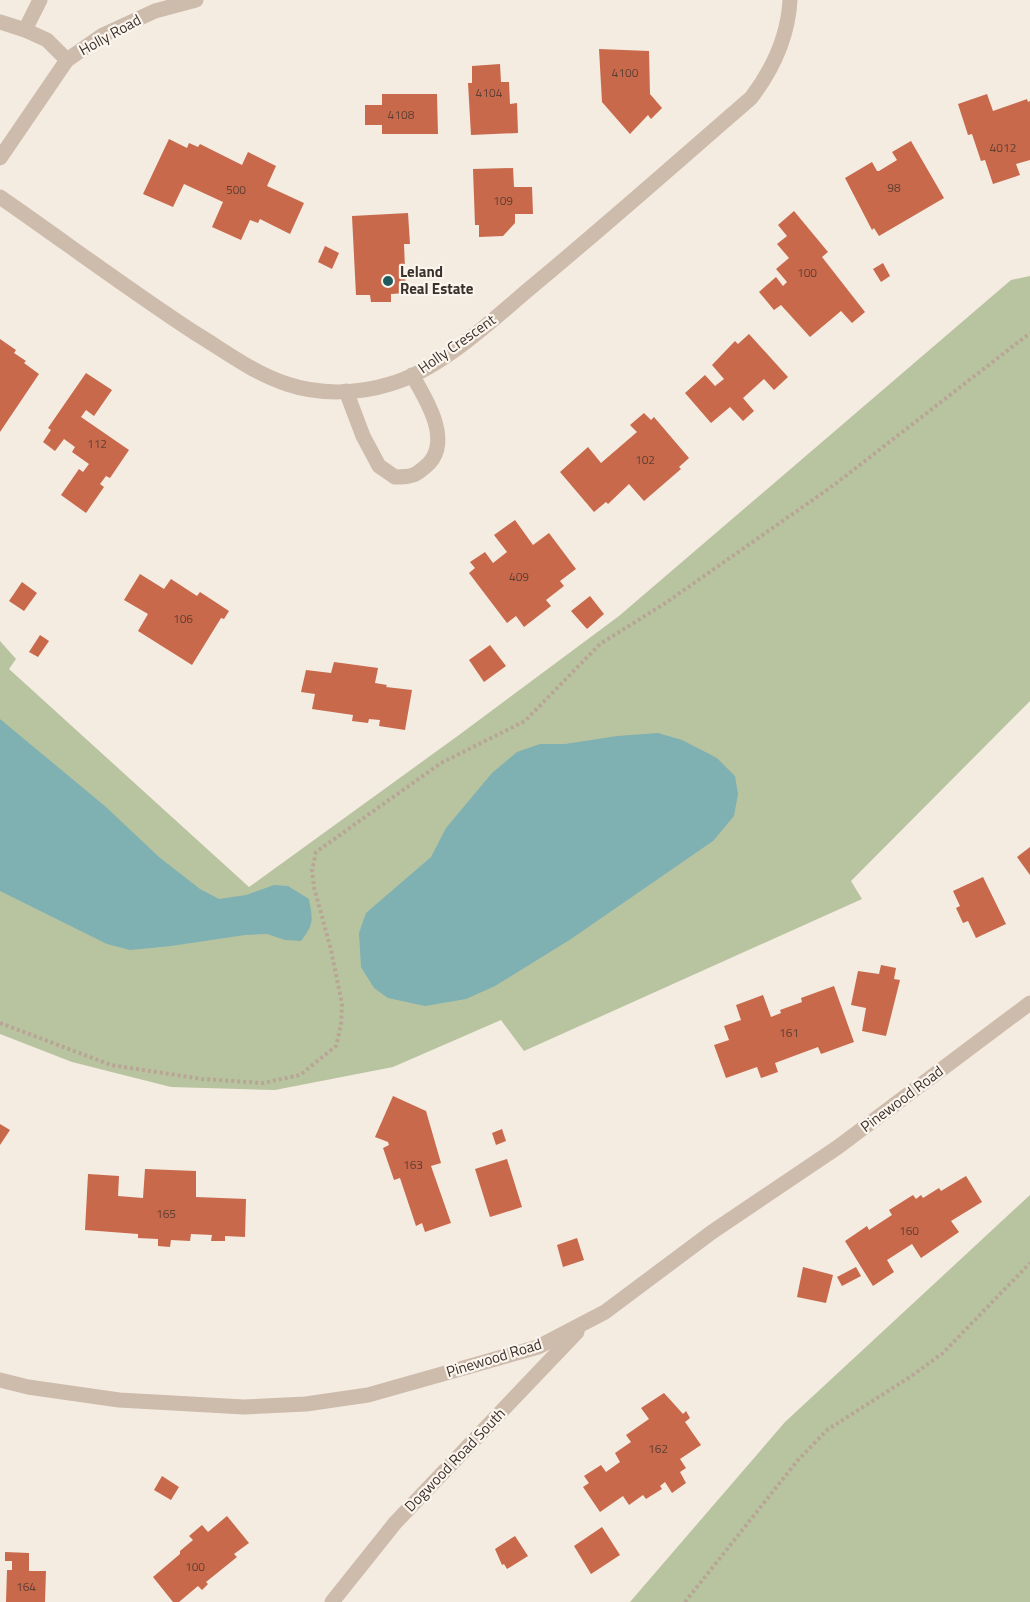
<svg xmlns="http://www.w3.org/2000/svg" width="1030" height="1602" font-family="'Titillium Web',sans-serif">
  <style>
    .green { fill: #b8c4a0 }
    .water { fill: #7fb0b2 }
    .building { fill: #c8694b }
    .lines { fill: none; stroke-linecap: round; stroke-linejoin: round }
    .path { stroke: #b9a596; stroke-width: 4; stroke-dasharray: 3 3; stroke-linecap: butt }
    .minor { stroke: #cdbbac; stroke-width: 15 }
    .poi-dot { fill: #1f5a5e; stroke: #fbf5ee; stroke-width: 2 }
    .labels { text-anchor: middle; stroke-width: 4.5; stroke-linejoin: round; paint-order: stroke }
    .number-label { font-size: 12px; fill: #5e3e33 }
    .street-label { font-size: 15px; fill: #3b302b; stroke: #fbf5ee }
    .poi-label { font-size: 15px; font-weight: bold; fill: #3b302b; stroke: #fbf5ee; text-anchor: start }
  </style>
  <rect width="100%" height="100%" fill="#f4ebe1"/>
  <g class="green">
    <polygon points="1030,276 1030,701 851,881 862,899 524,1051 501,1020 393,1067 275,1090 171,1087 72,1062 0,1034 0,641 16,659 9,669 249,887 459,735 619,616 1011,280"/>
    <polygon points="1030,1195 1030,1602 630,1602 785,1422"/>
  </g>
  <g class="water">
    <path d="M0,719L106,807L159,857L200,889L219,899L246,895L274,885L288,886L309,899C313,920 314,924 301,941L285,940L267,934L245,935L171,946L130,950L107,944L0,891Z"/>
    <polygon points="658,733 682,740 717,758 735,776 738,794 734,816 713,841 571,939 495,986 466,999 425,1006 388,998 374,988 361,967 359,933 366,913 431,857 446,828 492,773 517,752 540,744 565,744 617,736"/>
  </g>
  <g class="building">
    <polygon points="599,49 649,51 650,94 662,108 651,119 648,115 630,134 602,102"/>
    <polygon points="500,64 501,82 509,82 510,104 517,103 518,133 471,135 468,83 472,83 472,66"/>
    <polygon points="382,94 437,94 438,134 382,134 382,125 365,125 365,105 382,105"/>
    <polygon points="987,94 993,111 1027,99 1028,102 1030,101 1030,160 1016,164 1020,175 993,184 985,160 981,161 972,134 968,135 958,104"/>
    <polygon points="169,139 187,148 189,143 198,147 200,144 242,165 248,152 276,166 267,186 304,203 290,234 260,219 258,223 250,220 241,240 212,227 223,202 184,184 173,207 143,194"/>
    <polygon points="911,141 944,198 879,236 874,228 872,230 845,178 872,162 877,171 879,171 897,160 892,152"/>
    <polygon points="513,168 514,187 532,187 533,214 515,214 515,223 503,236 479,237 479,225 475,225 473,169"/>
    <polygon points="794,211 828,252 822,257 865,312 852,323 841,311 810,337 781,305 774,310 759,292 776,277 783,286 787,282 776,269 789,258 777,244 787,236 778,225"/>
    <polygon points="408,213 410,244 404,244 406,293 391,294 391,302 371,302 370,295 356,295 352,216"/>
    <polygon points="325,246 339,253 332,269 318,262"/>
    <polygon points="883,263 890,276 881,282 873,269"/>
    <polygon points="749,334 788,377 774,390 764,379 743,398 754,411 743,421 730,407 711,423 685,393 705,375 715,386 724,379 712,365 735,341 738,344"/>
    <polygon points="0,339 16,350 14,353 26,361 24,363 39,374 0,432"/>
    <polygon points="86,373 112,390 94,416 86,410 81,417 129,450 110,478 106,476 100,484 104,487 86,513 61,495 79,469 83,472 89,464 72,452 75,447 64,439 55,451 43,442 51,430 48,428"/>
    <polygon points="644,413 651,420 654,417 689,458 679,467 681,469 644,501 629,484 608,504 606,502 594,512 560,472 588,447 601,463 637,432 630,425"/>
    <polygon points="515,520 533,545 549,533 576,569 560,581 564,586 546,600 551,606 524,627 516,616 507,623 469,573 475,568 470,562 485,552 493,563 507,552 494,535"/>
    <polygon points="140,574 164,589 171,579 197,596 200,592 229,611 224,619 221,618 192,665 138,631 148,614 124,600"/>
    <polygon points="22,582 37,593 24,611 9,601"/>
    <polygon points="590,596 604,614 587,629 571,611"/>
    <polygon points="40,635 49,641 38,657 29,652"/>
    <polygon points="490,645 506,666 484,682 469,660"/>
    <polygon points="334,662 378,668 375,683 387,685 386,687 412,690 405,730 379,726 380,720 369,719 368,723 352,721 353,715 312,709 315,694 301,692 306,670 331,673"/>
    <polygon points="1030,847 1030,875 1017,857"/>
    <polygon points="983,877 1006,924 976,938 968,921 963,923 956,908 960,906 953,891"/>
    <polygon points="881,965 896,968 894,979 900,980 886,1036 862,1031 866,1008 851,1005 858,971 879,974"/>
    <polygon points="834,986 854,1042 821,1054 818,1047 775,1063 778,1072 761,1078 757,1067 726,1078 714,1045 729,1040 724,1026 741,1020 736,1005 763,995 771,1017 781,1013 780,1010 802,1002 801,998"/>
    <polygon points="393,1096 426,1111 441,1163 431,1166 451,1223 425,1232 422,1223 416,1226 400,1178 394,1180 383,1148 389,1145 388,1142 375,1137"/>
    <polygon points="0,1124 10,1130 0,1145"/>
    <polygon points="502,1129 506,1141 496,1145 492,1133"/>
    <polygon points="507,1159 522,1207 490,1217 475,1169"/>
    <polygon points="145,1169 196,1171 196,1197 246,1199 245,1237 225,1236 225,1241 211,1241 212,1235 191,1234 190,1241 171,1240 170,1247 158,1246 158,1239 138,1238 138,1234 85,1230 88,1174 119,1176 118,1196 143,1198"/>
    <polygon points="966,1176 982,1202 951,1221 959,1232 921,1258 912,1244 887,1260 894,1272 873,1286 845,1241 867,1226 869,1230 892,1215 889,1210 913,1195 916,1199 921,1195 923,1198 939,1188 941,1191"/>
    <polygon points="577,1238 584,1260 563,1267 557,1245"/>
    <polygon points="803,1267 833,1275 826,1303 797,1297"/>
    <polygon points="856,1267 861,1276 842,1286 837,1277"/>
    <polygon points="664,1393 683,1414 686,1411 690,1418 685,1422 701,1445 680,1459 686,1468 680,1472 686,1483 672,1493 665,1482 660,1486 662,1489 646,1499 643,1495 629,1505 623,1496 600,1512 583,1487 589,1483 584,1476 601,1465 606,1472 620,1462 615,1453 631,1442 626,1435 649,1419 641,1408"/>
    <polygon points="162,1476 179,1487 171,1500 154,1490"/>
    <polygon points="227,1516 249,1543 234,1554 237,1557 206,1582 208,1584 202,1590 198,1586 179,1602 173,1602 153,1577 180,1554 180,1551 193,1540 189,1536 202,1525 208,1532"/>
    <polygon points="602,1527 620,1555 591,1574 574,1546"/>
    <polygon points="515,1536 528,1556 507,1569 504,1564 502,1565 495,1549"/>
    <polygon points="5,1552 29,1553 29,1571 46,1571 45,1602 6,1602 7,1570 12,1570 12,1561 5,1561"/>
  </g>
  <g class="lines">
    <g class="path">
      <polyline points="0,1023 111,1065 202,1079 263,1083 300,1075 336,1046 341,1025 342,1004 331,950 314,887 312,871 316,852 441,763 525,721 600,644 664,604 834,485 1030,333"/>
      <polyline points="685,1602 798,1460 827,1430 910,1377 943,1353 1030,1263"/>
    </g>
    <g class="minor">
      <polyline points="0,22 25,30 47,40 67,60"/>
      <polyline points="25,30 40,0"/>
      <polyline points="0,158 67,60 103,35 155,11 196,0"/>
      <path d="M0,197C65,242 129,290 195,333C225,351 253,373 287,384C319,395 358,394 390,384C440,370 490,322 529,289C604,227 677,162 751,98C773,69 788,37 790,0"/>
      <path d="M346,391L363,436L379,466L395,477C400,477 408,477 413,475C417,474 421,470 425,467C454,444 427,400 412,375"/>
      <polyline points="0,1380 28,1387 119,1400 244,1407 306,1404 368,1395 538,1347 605,1312 712,1232 838,1147 1030,1003"/>
      <polyline points="332,1602 395,1523 577,1332"/>
    </g>
  </g>
  <circle class="poi-dot" cx="388" cy="281" r="6"/>
  <g class="labels">
    <g class="number-label">
      <text x="625" y="77">4100</text>
      <text x="489" y="97">4104</text>
      <text x="401" y="119">4108</text>
      <text x="1003" y="152">4012</text>
      <text x="894" y="192">98</text>
      <text x="236" y="194">500</text>
      <text x="503" y="205">109</text>
      <text x="807" y="277">100</text>
      <text x="97" y="448">112</text>
      <text x="645" y="464">102</text>
      <text x="519" y="581">409</text>
      <text x="183" y="623">106</text>
      <text x="789" y="1037">161</text>
      <text x="413" y="1169">163</text>
      <text x="166" y="1218">165</text>
      <text x="909" y="1235">160</text>
      <text x="658" y="1453">162</text>
      <text x="195" y="1571">100</text>
      <text x="26" y="1591">164</text>
    </g>
    <g class="street-label">
      <text transform="translate(110 35) rotate(-29)" y="5">Holly Road</text>
      <text transform="translate(457 344) rotate(-35)" y="5">Holly Crescent</text>
      <text transform="translate(902 1099) rotate(-37)" y="5">Pinewood Road</text>
      <text transform="translate(494 1358) rotate(-17)" y="5">Pinewood Road</text>
      <text transform="translate(455 1460) rotate(-46)" y="5">Dogwood Road South</text>
    </g>
    <g class="poi-label">
      <text x="400" y="277">Leland<tspan x="400" dy="17">Real Estate</tspan></text>
    </g>
  </g>
</svg>
